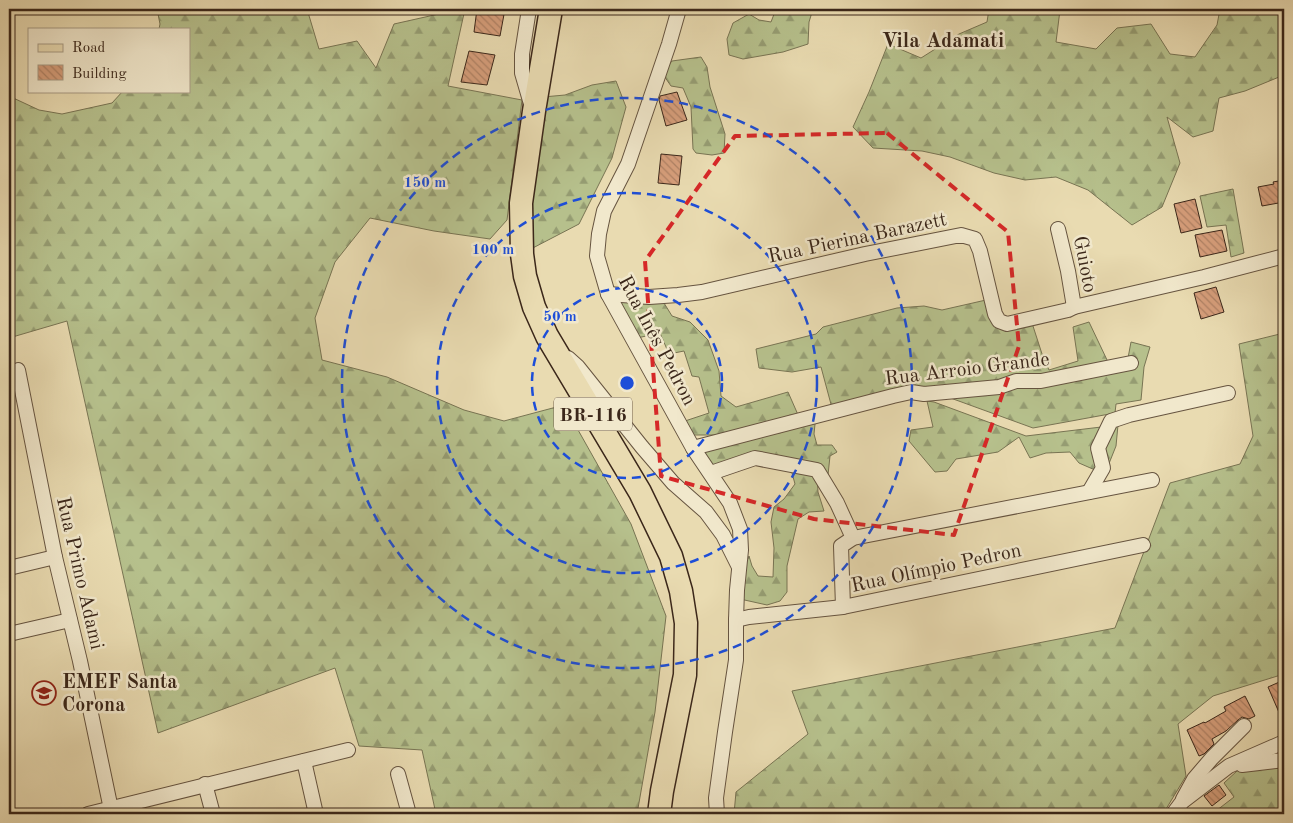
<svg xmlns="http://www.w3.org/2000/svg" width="1293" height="823" font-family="'Old Standard TT',serif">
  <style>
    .forest { fill: url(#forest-firs); stroke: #787453 }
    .building { fill: url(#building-back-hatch); stroke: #3b271a }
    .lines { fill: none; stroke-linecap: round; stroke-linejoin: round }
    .minor-casing { stroke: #665440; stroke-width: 16 }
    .primary-casing { stroke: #3b271a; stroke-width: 25 }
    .minor { stroke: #f1e8cc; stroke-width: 14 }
    .primary { stroke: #e9dbb1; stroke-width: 22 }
    .marked { fill: none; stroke: #d62828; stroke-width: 4; stroke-dasharray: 10 6; stroke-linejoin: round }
    .ring { fill: none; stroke: #1d4ed8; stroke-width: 2.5; stroke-dasharray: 9 6 }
    .labels { text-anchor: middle; stroke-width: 5; stroke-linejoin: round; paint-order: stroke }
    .shield { fill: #f1e8cc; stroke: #72614f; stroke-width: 1 }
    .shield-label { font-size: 19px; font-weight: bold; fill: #3b271a }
    .street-label { font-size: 20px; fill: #3b271a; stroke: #f1e8cc }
    .poi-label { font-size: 20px; font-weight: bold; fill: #3b271a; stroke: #f1e8cc; text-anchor: start }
    .neighbourhood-label { font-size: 21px; font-weight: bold; fill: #3b271a; stroke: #f1e8cc }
    .centre { fill: #1d4ed8; stroke: #f1e8cc; stroke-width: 2.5 }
    .ring-label { font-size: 15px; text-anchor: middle; font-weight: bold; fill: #1d4ed8; stroke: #f1e8cc; stroke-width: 5; stroke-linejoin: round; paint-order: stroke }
  </style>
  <defs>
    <pattern id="forest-firs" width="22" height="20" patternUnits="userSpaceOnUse" patternTransform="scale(1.25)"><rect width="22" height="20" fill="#b6c08c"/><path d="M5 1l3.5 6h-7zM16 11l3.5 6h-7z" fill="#959c72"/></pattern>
    <pattern id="building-back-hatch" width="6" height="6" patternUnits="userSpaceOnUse" patternTransform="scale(1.25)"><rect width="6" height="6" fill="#d69e7b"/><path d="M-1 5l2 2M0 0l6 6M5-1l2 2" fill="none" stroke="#af8164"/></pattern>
  </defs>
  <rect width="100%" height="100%" fill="#e9dbb1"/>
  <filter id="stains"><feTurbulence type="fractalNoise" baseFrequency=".004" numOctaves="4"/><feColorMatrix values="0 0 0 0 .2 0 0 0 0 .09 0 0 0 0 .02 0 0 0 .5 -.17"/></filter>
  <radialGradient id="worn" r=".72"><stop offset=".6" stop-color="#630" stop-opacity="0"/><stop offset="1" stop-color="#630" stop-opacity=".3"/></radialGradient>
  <g class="forest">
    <polygon points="157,9 307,9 319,49 357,41 376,68 394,24 461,9 465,9 448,86 522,100 507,220 490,239 434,231 370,218 335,262 315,318 322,360 387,377 464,410 504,421 564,405 631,524 666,616 655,712 637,814 436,814 422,750 359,746 335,668 158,733 67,321 9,338 9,96 39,110 62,114 112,103 123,91 189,91 189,29 159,29 160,24"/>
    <polygon points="776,9 813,9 809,22 808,44 783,52 743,59 729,55 727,39 733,23 749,14 759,20 771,22"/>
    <polygon points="989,9 1062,9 1060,10 1056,42 1096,49 1117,28 1151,24 1170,54 1195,57 1217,25 1220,9 1284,9 1284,75 1245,91 1219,98 1213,131 1193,137 1167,117 1180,163 1162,207 1132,225 1088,190 1056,177 1025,180 994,173 950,157 922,151 873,148 853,127 869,92 888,44 921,58 959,34 987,22"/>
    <polygon points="701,57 707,67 710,87 725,134 724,153 712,155 696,153 693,149 691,107 683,88 671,86 662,73 672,61"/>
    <polygon points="616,81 626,107 612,158 579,224 527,251 543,97 565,95 592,85"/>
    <polygon points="1233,189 1244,253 1231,257 1226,225 1207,227 1200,196"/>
    <polygon points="986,300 994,326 1005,329 1032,323 1043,357 1049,370 1078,361 1073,327 1089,322 1108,362 1128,358 1131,342 1150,347 1144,367 1141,400 1116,404 1115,413 1033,428 912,384 832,408 821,367 792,372 759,368 756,349 816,334 823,327 897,308 924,306 942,310"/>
    <polygon points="633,301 664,303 672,316 690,322 708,340 719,371 721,396 736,407 788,392 799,417 731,436 712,435 691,435 685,421 709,413 699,377 692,376 684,351 669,354 660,333 637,338 620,303"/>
    <polygon points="1284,333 1284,674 1213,696 1178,724 1186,776 1163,814 734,814 736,792 808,734 792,691 1115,628 1170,483 1240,464 1253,436 1239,344"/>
    <polygon points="927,401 934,402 1026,436 1118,425 1116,446 1108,466 1095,470 1079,463 1070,452 1046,453 1030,458 1019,437 998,452 956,459 947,471 935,472 909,441 911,430 933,427"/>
    <polygon points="812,419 815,424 814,434 817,445 832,445 837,452 830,456 828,475 817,474 818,492 824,511 809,512 798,519 787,566 787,592 780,601 767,605 740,599 745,566 749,556 752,566 758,576 773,577 774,548 771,522 774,507 784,499 795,484 789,462 710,468 699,453"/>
    <polygon points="1284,765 1284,807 1265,814 1212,814 1234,797 1224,783 1238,770"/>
  </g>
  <g class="building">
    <polygon points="477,9 505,9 500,36 474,32"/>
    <polygon points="469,51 495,55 487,85 461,82"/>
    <polygon points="677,92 687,120 666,126 659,100 660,96"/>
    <polygon points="661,154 682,156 679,185 658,183"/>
    <polygon points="1284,180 1284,202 1262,206 1258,187 1274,184 1273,182"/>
    <polygon points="1195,199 1202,228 1181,233 1174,204"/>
    <polygon points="1222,230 1227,251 1200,257 1195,235"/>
    <polygon points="1216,287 1224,312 1201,319 1194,293"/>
    <polygon points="1284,680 1284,724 1268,687"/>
    <polygon points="1245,696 1255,716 1249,719 1242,717 1238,720 1226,731 1212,739 1214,744 1204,754 1199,756 1187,730 1204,722 1205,723 1226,711 1224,707"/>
    <polygon points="1219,785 1226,795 1212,806 1204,796"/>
  </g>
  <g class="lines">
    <g class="minor-casing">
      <g id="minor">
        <polyline points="529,9 522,54 522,73 531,104"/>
        <polyline points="679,9 669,44 628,164 604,211 599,234 597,256 608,294 693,448 730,503 740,529 741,550 737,590 736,620 736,660 725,732 716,798 717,814"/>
        <polyline points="1058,229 1068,271 1074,307"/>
        <polyline points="608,294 649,297 678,295 702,292 865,254 961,235 975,239 980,251 995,314 999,321 1007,324 1068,310 1074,307 1204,277 1284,256"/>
        <polyline points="568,358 578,367 642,447 673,483 706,512 723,535 739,567"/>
        <polyline points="18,370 55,557 80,661 112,814"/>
        <polyline points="693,448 893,396 911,392 924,394 999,387 1016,381 1041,381 1131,363"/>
        <polyline points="711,473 755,458 817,470 837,503 853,538"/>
        <polyline points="1089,492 1103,468 1098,448 1111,421 1129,415 1228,393"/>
        <polyline points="9,568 55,557"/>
        <polyline points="843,607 841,546 853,538 1152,480"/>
        <polyline points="736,620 749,617 843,607 1143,545"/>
        <polyline points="9,634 70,620"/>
        <polyline points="304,761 316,814"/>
        <polyline points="1242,765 1284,760"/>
        <polyline points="398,774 409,814"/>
        <polyline points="205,784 213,814"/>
        <polyline points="1183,799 1194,779 1212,758 1244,726"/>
        <polyline points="88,814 348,750"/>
        <polyline points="1173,814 1182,802 1229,766 1284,742"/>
      </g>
    </g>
    <g class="primary-casing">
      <polyline id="primary" points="551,9 534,111 521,203 522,254 525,276 534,307 547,336 640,492 671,556 681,591 686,623 685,675 662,791 659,814"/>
    </g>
    <use href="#minor" class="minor"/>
    <use href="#primary" class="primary"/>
  </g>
  <path class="marked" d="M887,133L1008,232L1019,346L954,535L814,519L661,476L645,261L735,136Z"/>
  <g class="ring">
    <circle cx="627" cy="383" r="95"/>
    <circle cx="627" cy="383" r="190"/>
    <circle cx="627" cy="383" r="285"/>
  </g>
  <defs>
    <g id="school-ring" transform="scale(1.25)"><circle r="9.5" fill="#f1e8cc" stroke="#8f2418" stroke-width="1.5"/><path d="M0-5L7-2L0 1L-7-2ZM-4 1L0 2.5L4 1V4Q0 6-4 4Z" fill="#8f2418"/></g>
  </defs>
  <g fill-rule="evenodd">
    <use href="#school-ring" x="44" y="693"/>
  </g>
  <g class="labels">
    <rect class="shield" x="554" y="397.5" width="78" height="33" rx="4"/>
    <g class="shield-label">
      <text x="593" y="421">BR-116</text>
    </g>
    <g class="street-label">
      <text transform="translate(857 237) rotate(-12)" y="7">Rua Pierina Barazett</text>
      <text transform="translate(1086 264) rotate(79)" y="7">Guioto</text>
      <text transform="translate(658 340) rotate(62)" y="7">Rua Inês Pedron</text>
      <text transform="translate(967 368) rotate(-7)" y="7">Rua Arroio Grande</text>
      <text transform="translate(936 567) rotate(-12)" y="7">Rua Olímpio Pedron</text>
      <text transform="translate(81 573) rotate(77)" y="7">Rua Primo Adami</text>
    </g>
    <g class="poi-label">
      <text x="62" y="688">EMEF Santa<tspan x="62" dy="23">Corona</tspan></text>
    </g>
    <g class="neighbourhood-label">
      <text x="943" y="47">Vila Adamati</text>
    </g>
  </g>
  <circle cx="627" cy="383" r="8" class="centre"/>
  <g class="ring-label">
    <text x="425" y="187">150 m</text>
    <text x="493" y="254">100 m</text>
    <text x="560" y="321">50 m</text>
  </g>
  <rect width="1293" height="823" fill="none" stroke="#e9dbb1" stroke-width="30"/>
  <rect x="10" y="10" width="1273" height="803" fill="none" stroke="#3b271a" stroke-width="2.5"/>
  <rect x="15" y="15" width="1263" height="793" fill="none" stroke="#3b271a"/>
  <rect x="28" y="28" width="162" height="65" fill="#f1e8cc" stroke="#a89b85"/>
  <rect x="38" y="44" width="25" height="8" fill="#e9dbb1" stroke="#a89b85"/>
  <text x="72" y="52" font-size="15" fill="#3b271a">Road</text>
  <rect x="38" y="65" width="25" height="15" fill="url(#building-back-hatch)" stroke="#a89b85"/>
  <text x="72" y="78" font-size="15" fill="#3b271a">Building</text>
  <rect width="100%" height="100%" filter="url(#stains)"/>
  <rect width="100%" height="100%" fill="url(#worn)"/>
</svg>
